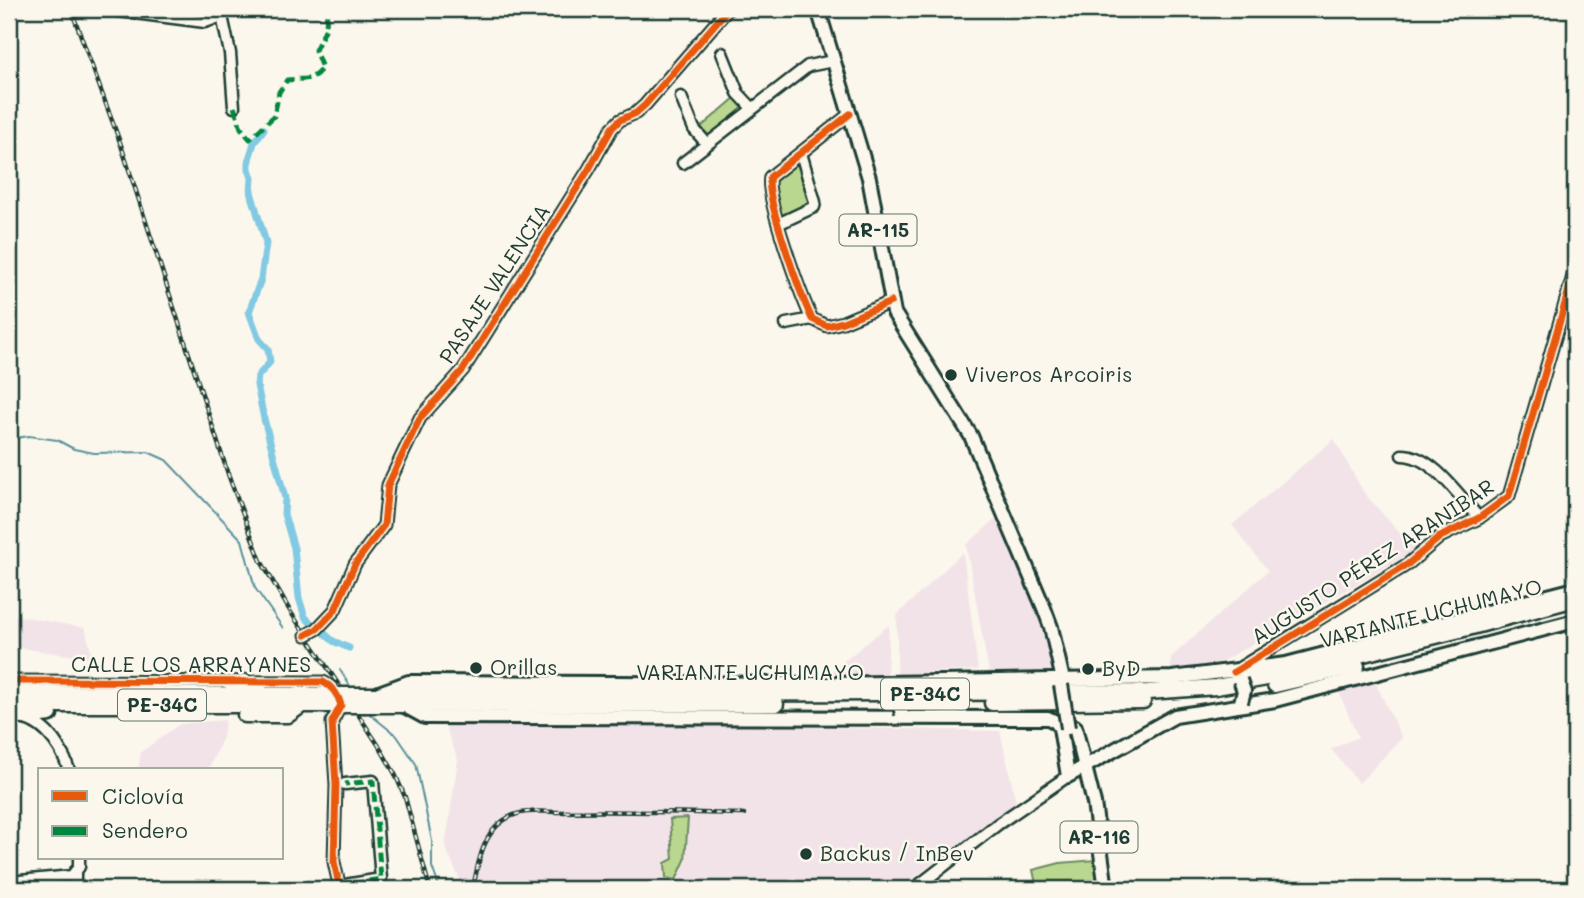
<svg xmlns="http://www.w3.org/2000/svg" width="1584" height="898" font-family="Mali,sans-serif">
  <style>
    .built { fill: #f2e3e8 }
    .green { fill: #bad78f; stroke: #6c8a62; stroke-width: 2 }
    .lines { fill: none; stroke-linecap: round; stroke-linejoin: round }
    .stream { stroke: #5a929d; stroke-width: 2 }
    .canal { stroke: #82cae3; stroke-width: 7 }
    .minor-casing { stroke: #1f3d34; stroke-width: 15 }
    .major-casing { stroke: #1f3d34; stroke-width: 18 }
    .highway-casing { stroke: #1f3d34; stroke-width: 19 }
    .minor { stroke: #fbf7ec; stroke-width: 10 }
    .major { stroke: #fbf7ec; stroke-width: 12 }
    .highway { stroke: #fbf7ec; stroke-width: 14 }
    .rail-casing { stroke: #1f3d34; stroke-width: 4.5 }
    .rail { stroke: #fbf7ec; stroke-width: 2; stroke-dasharray: 5; stroke-linecap: butt }
    .major-bridge-casing { stroke: #1f3d34; stroke-width: 18; stroke-linecap: butt }
    .highway-bridge-casing { stroke: #1f3d34; stroke-width: 19; stroke-linecap: butt }
    .major-bridge { stroke: #fbf7ec; stroke-width: 12 }
    .highway-bridge { stroke: #fbf7ec; stroke-width: 14 }
    .quiet { stroke: #00873e; stroke-width: 5; stroke-dasharray: 10 5; stroke-linecap: butt }
    .cycleway-casing { stroke: #fbf7ec; stroke-width: 11 }
    .cycleway { stroke: #e8590c; stroke-width: 7 }
    .poi-dot { fill: #1f3d34; stroke: #fbf7ec; stroke-width: 2.5 }
    .labels { text-anchor: middle; stroke-width: 5; stroke-linejoin: round; paint-order: stroke }
    .shield { fill: #fbf7ec; stroke: #61756b; stroke-width: 2 }
    .shield-label { font-size: 19px; font-weight: bold; fill: #1f3d34 }
    .street-label { font-size: 21px; fill: #1f3d34; stroke: #fbf7ec }
    .poi-label { font-size: 21px; fill: #1f3d34; stroke: #fbf7ec; text-anchor: start }
  </style>
  <rect width="100%" height="100%" fill="#fbf7ec"/>
  <filter id="ink" filterUnits="userSpaceOnUse"><feTurbulence type="fractalNoise" baseFrequency=".0143" numOctaves="2"/><feDisplacementMap in="SourceGraphic" scale="14" xChannelSelector="R" yChannelSelector="G"/><feConvolveMatrix kernelMatrix="1 2 1 2 8 2 1 2 1" color-interpolation-filters="sRGB"/></filter>
  <g filter="url(#ink)">
    <g class="built">
      <polygon points="1334,439 1364,493 1415,550 1216,665 1171,670 1171,657 1268,571 1232,525"/>
      <polygon points="996,519 1045,618 1055,671 989,673 966,545"/>
      <polygon points="963,552 978,670 897,674 897,615"/>
      <polygon points="9,614 85,628 93,659 9,646"/>
      <polygon points="889,625 887,674 824,677"/>
      <polygon points="1374,680 1402,738 1359,783 1331,749 1358,737 1338,690"/>
      <polygon points="225,720 223,737 208,770 138,770 141,752 180,724"/>
      <polygon points="547,722 1000,731 1016,802 899,889 464,889 445,847 458,760 444,723"/>
    </g>
    <g class="green">
      <polygon points="736,97 746,108 708,139 700,128"/>
      <polygon points="797,162 801,163 811,206 781,219 771,182"/>
      <polygon points="688,818 685,860 676,880 666,878 665,863 673,859 670,819"/>
      <polygon points="1096,860 1101,889 1037,889 1033,870 1060,863"/>
    </g>
    <g class="lines">
      <g class="stream">
        <polyline points="9,439 29,436 57,440 74,449 94,453 148,452 166,460 242,540 255,588 283,628"/>
        <polyline points="340,670 352,689"/>
        <polyline points="366,711 397,736 416,764 432,841 432,867 440,889"/>
      </g>
      <g class="canal">
        <polyline points="264,129 254,143 249,159 249,169 252,178 251,192 266,243 261,279 249,312 259,339 268,349 270,362 258,376 257,385 264,419 285,498 284,514 294,548 299,598 305,617 313,625"/>
        <polyline points="322,631 333,641 349,648"/>
      </g>
      <g class="minor-casing">
        <g id="minor">
          <polyline points="103,9 205,22 222,16"/>
          <polyline points="225,9 222,16 230,53 234,107"/>
          <polyline points="722,53 738,93 752,108"/>
          <polyline points="681,97 694,129 707,144"/>
          <path d="M850,114L770,177C764,195 802,298 812,319L827,326L843,322L891,302"/>
          <polyline points="683,163 808,66 833,61"/>
          <polyline points="778,224 814,207 815,202 801,153"/>
          <polyline points="786,324 812,319"/>
          <path d="M1402,455C1432,455 1459,496 1479,518"/>
          <polyline points="306,635 317,629 335,610 355,564 384,525 388,485 420,418 463,370 589,169 612,128 620,120 636,113 645,105 728,9"/>
          <polyline points="1238,669 1408,564 1440,537 1479,518 1509,496 1575,269"/>
          <path d="M9,681L323,682C333,687 338,694 341,705L332,722L336,785L334,862L340,889"/>
          <path d="M9,717C40,716 60,742 69,770"/>
          <polyline points="75,872 75,889"/>
          <polyline points="9,882 72,876 79,867 79,858"/>
          <polyline points="339,886 381,879 373,781 345,784"/>
          <polyline points="914,889 998,824 1068,776"/>
        </g>
      </g>
      <g class="major-casing">
        <g id="major">
          <polyline points="818,9 869,178 894,313 971,436 1044,608 1051,627 1063,680"/>
          <polyline points="379,693 409,682 829,684 1172,678 1286,664 1575,589"/>
          <polyline points="403,705 425,717 1048,718 1056,722 1060,728 1068,776 1175,716 1275,700 1575,621"/>
          <polyline points="1075,727 1094,803 1106,889"/>
        </g>
      </g>
      <g class="highway-casing">
        <g id="highway">
          <polyline points="1275,685 1357,666"/>
          <polyline points="9,693 314,695"/>
          <polyline points="229,694 244,682 263,694"/>
          <polyline points="361,695 1148,692 1216,687 1267,678 1468,628 1575,599"/>
          <polyline points="992,703 1143,701"/>
          <polyline points="9,705 316,705"/>
          <polyline points="366,705 776,704"/>
          <polyline points="245,715 288,715 302,705"/>
          <polyline points="24,717 50,714"/>
        </g>
      </g>
      <use href="#minor" class="minor"/>
      <use href="#major" class="major"/>
      <use href="#highway" class="highway"/>
      <g class="rail-casing">
        <g id="rail">
          <polyline points="71,9 121,145 229,477 261,561 290,611 379,746 395,774 405,797 430,889"/>
          <path d="M473,889C478,861 484,824 517,814C529,810 547,812 560,812C621,810 683,813 744,814"/>
        </g>
      </g>
      <use href="#rail" class="rail"/>
      <g class="major-bridge-casing">
        <g id="major-bridge">
          <polyline points="1240,680 1244,691 1241,702"/>
          <polyline points="1061,685 1068,728"/>
          <polyline points="902,689 899,702 902,714"/>
        </g>
      </g>
      <g class="highway-bridge-casing">
        <g id="highway-bridge">
          <polyline points="314,695 361,695"/>
          <polyline points="316,705 366,705"/>
        </g>
      </g>
      <use href="#major-bridge" class="major-bridge"/>
      <use href="#highway-bridge" class="highway-bridge"/>
      <g class="quiet">
        <path d="M234,107L241,128L250,139L274,116L279,92L287,80C302,78 311,83 322,68L315,50L326,28L327,9"/>
        <polyline points="339,886 381,879 373,781 345,784"/>
      </g>
      <g class="cycleway-casing">
        <g id="cycleway">
          <path d="M850,114L770,177C764,195 802,298 812,319L827,326L843,322L891,302"/>
          <polyline points="306,635 317,629 335,610 355,564 384,525 388,485 420,418 463,370 589,169 612,128 620,120 636,113 645,105 728,9"/>
          <polyline points="1234,672 1408,564 1440,537 1479,518 1509,496 1575,269"/>
          <path d="M9,681L323,682C333,687 338,694 341,705L332,722L336,785L334,862L340,889"/>
        </g>
      </g>
      <use href="#cycleway" class="cycleway"/>
    </g>
  </g>
  <g class="poi-dot">
    <circle cx="951" cy="375" r="7"/>
    <circle cx="476" cy="668" r="7"/>
    <circle cx="1088" cy="669" r="7"/>
    <circle cx="806" cy="854" r="7"/>
  </g>
  <g class="labels">
    <g class="shield">
      <rect x="839.5" y="214.5" width="77" height="31" rx="5"/>
      <rect x="881" y="678.5" width="88" height="31" rx="5"/>
      <rect x="118" y="689.5" width="88" height="31" rx="5"/>
      <rect x="1060.5" y="821.5" width="77" height="31" rx="5"/>
    </g>
    <g class="shield-label">
      <text x="878" y="237">AR-115</text>
      <text x="925" y="701">PE-34C</text>
      <text x="162" y="712">PE-34C</text>
      <text x="1099" y="844">AR-116</text>
    </g>
    <g class="street-label">
      <text transform="translate(495 284) rotate(-57)" y="7">PASAJE VALENCIA</text>
      <text transform="translate(1373 562) rotate(-33)" y="7">AUGUSTO PÉREZ ARANIBAR</text>
      <text transform="translate(1431 614) rotate(-14)" y="7">VARIANTE UCHUMAYO</text>
      <text x="191" y="672">CALLE LOS ARRAYANES</text>
      <text x="750" y="680">VARIANTE UCHUMAYO</text>
    </g>
    <g class="poi-label">
      <text x="965" y="382">Viveros Arcoiris</text>
      <text x="490" y="675">Orillas</text>
      <text x="1102" y="676">ByD</text>
      <text x="820" y="861">Backus / InBev</text>
    </g>
  </g>
  <rect width="1584" height="898" fill="none" stroke="#fbf7ec" stroke-width="35"/>
  <rect x="18" y="18" width="1549" height="863" fill="none" stroke="#1f3d34" stroke-width="2.5" filter="url(#ink)"/>
  <rect x="38" y="768" width="245" height="91" fill="#fbf7ec" stroke="#a3ada2" stroke-width="2"/>
  <rect x="52" y="791" width="35" height="10" fill="#e8590c" stroke="#a3ada2" stroke-width="2"/>
  <text x="102" y="804" font-size="21" fill="#1f3d34">Ciclovía</text>
  <rect x="52" y="826" width="35" height="10" fill="#00873e" stroke="#a3ada2" stroke-width="2"/>
  <text x="102" y="838" font-size="21" fill="#1f3d34">Sendero</text>
</svg>
